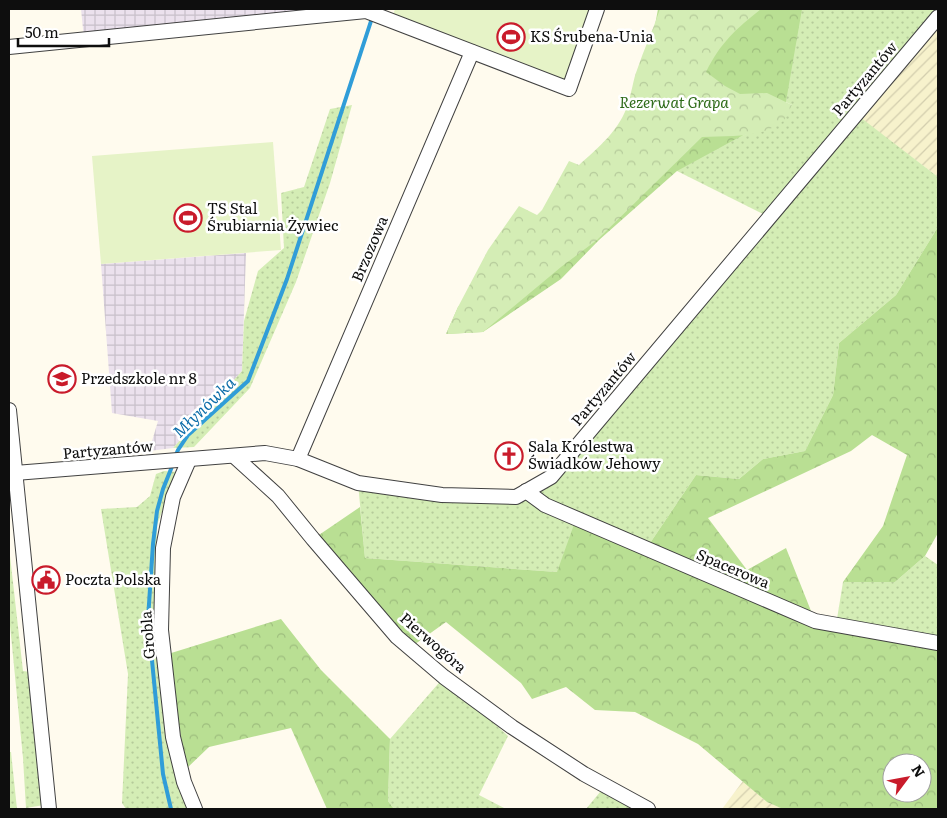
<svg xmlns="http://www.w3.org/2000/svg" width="947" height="818" font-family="Literata,serif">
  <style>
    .industrial { fill: url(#industrial-grid) }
    .farmland { fill: url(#farmland-furrows) }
    .grass { fill: url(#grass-dots) }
    .forest { fill: url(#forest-crowns); fill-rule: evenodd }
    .park { fill: url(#park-crowns) }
    .pitch { fill: #e6f3c7 }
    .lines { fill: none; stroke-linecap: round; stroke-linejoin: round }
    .stream { stroke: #309dd8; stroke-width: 4 }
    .minor-casing { stroke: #414141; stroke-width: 16 }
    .minor { stroke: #fff; stroke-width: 14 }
    .labels { text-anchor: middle; stroke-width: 5; stroke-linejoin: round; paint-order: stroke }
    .poi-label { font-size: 15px; fill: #0e0e0e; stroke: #fff; text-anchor: start }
    .street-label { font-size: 15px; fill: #0e0e0e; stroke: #fff }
    .park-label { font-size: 15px; font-style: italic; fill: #2e6b19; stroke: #fff }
    .water-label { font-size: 16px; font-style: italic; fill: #0d6da9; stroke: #fff }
  </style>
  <defs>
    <pattern id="industrial-grid" width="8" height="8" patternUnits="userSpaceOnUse" patternTransform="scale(1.25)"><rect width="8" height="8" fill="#ebe1ed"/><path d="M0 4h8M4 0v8" fill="none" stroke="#c8c0ca"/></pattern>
    <pattern id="farmland-furrows" width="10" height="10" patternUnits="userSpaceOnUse" patternTransform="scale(1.25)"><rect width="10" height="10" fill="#f7f2cc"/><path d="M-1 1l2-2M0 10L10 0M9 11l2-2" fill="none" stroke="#d3ceae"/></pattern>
    <pattern id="grass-dots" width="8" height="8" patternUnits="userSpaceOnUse" patternTransform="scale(1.25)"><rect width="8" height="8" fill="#d4edb5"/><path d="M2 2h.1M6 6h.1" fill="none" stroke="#b5ca9a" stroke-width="1.8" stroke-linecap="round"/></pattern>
    <pattern id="forest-crowns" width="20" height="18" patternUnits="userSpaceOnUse" patternTransform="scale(1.25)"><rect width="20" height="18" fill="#b9df93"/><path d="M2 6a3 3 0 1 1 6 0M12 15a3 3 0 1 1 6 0" fill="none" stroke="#9ebe7e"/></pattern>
    <pattern id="park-crowns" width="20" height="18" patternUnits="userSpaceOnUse" patternTransform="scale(1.25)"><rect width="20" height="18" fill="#d4edb5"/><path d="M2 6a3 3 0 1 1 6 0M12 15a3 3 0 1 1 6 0" fill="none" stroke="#b5ca9a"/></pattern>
  </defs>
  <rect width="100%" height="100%" fill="#fffbee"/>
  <g class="industrial">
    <polygon points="81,9 366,9 84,39"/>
    <polygon points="246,253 242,371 173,448 149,451 158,421 112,413 101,264"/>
  </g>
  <g class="farmland">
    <polygon points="938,17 938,177 856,115"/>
    <polygon points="743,781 767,802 783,809 722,809"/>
  </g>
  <g class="grass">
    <polygon points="761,9 938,9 938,17 856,114 938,177 938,227 896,295 839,343 833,395 805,451 763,459 739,479 696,475 646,549 557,572 365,558 358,483 516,497 551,477 769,217 677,171 673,166 702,137 745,135 792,105 767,93"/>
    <polygon points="352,105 330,183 296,282 250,388 194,447 173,448 242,371 244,321 258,271 284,248 281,193 304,187 330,109"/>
    <polygon points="164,471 179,472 171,487 157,525 155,625 190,809 126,809 122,803 128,674 101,509 137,507 150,496 156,474"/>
    <polygon points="9,547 23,671 30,672 44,805 26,808 23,758 9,615"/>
    <polygon points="925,556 938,565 938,643 836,625 843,582 895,582"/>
    <polygon points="444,677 508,736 479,795 506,809 394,809 388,801 390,739"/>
    <polygon points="9,752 11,752 17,809 9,809"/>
    <polygon points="605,786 648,809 586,809"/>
  </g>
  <g class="forest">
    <polygon points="658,9 802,9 784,113 677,171 599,240 561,279 483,332 446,334 458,307 583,170 629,116 648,63"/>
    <path d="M938,227V533L925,556L895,582H843L883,526L907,455L872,435L851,451L708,518L747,570L786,548L815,621L938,643V809H783L767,802L698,744L635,712L595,710L566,687L532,699L521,683L446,622L411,647L313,539L360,507L365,558L557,572L576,519L646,549L696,475L739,479L763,459L805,451L833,395L839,343L896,295ZM892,763H922V793H892Z"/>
    <polygon points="281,619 321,670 390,739 388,801 394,809 327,809 291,728 209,747 186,769 168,654"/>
  </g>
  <path class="park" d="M660,9H761C736,29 721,42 706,72L725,86L740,94L767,93L792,105C789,110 787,118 782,122C760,139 728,135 702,137L597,240L561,267L483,332L446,334L458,307L488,250L519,206L537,215L542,210L569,161L579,165C598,148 621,129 628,103C632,92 633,80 637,70C644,49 653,30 660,9Z"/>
  <g class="pitch">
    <polygon points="395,9 597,9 569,89 391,21"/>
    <polygon points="273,142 281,250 101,264 92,156"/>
  </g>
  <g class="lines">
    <g class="stream">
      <polyline points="175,457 178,450 188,435 248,381 287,279 372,18"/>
      <polyline points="171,809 163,774 148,619 153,544 157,511 163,489 173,464"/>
    </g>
    <g class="minor-casing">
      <g id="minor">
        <polyline points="9,47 366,11 569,89 597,9"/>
        <polyline points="9,410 49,809"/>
        <polyline points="234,456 278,496 313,539 397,637 444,677 512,727 584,774 648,809"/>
        <polyline points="298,459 472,52"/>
        <polyline points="189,460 173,497 163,548 161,630 173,737 184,782 195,809"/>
        <polyline points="15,473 265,453 298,459 358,483 442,495 516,497 551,477 938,17"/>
        <polyline points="526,491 545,505 815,621 938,643"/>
      </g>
    </g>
    <use href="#minor" class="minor"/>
  </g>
  <defs>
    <g id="stadium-ring" transform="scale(1.4375)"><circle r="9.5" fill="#fff" stroke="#c91b2b" stroke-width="1.5"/><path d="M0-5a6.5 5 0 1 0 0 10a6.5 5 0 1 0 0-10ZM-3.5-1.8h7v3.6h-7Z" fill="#c91b2b"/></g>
    <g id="school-ring" transform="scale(1.4375)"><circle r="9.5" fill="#fff" stroke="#c91b2b" stroke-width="1.5"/><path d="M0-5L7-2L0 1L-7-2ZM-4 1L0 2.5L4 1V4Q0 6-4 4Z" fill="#c91b2b"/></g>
    <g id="church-ring" transform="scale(1.4375)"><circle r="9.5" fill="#fff" stroke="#c91b2b" stroke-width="1.5"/><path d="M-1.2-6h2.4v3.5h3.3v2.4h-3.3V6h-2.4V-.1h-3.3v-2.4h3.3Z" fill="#c91b2b"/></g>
    <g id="civic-ring" transform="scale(1.4375)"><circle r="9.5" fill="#fff" stroke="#c91b2b" stroke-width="1.5"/><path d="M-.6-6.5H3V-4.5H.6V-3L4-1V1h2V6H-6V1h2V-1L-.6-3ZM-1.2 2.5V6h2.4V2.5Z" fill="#c91b2b"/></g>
  </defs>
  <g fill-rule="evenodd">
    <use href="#stadium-ring" x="511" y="37"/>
    <use href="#stadium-ring" x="188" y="218"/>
    <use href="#school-ring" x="62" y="379"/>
    <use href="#church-ring" x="509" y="456"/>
    <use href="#civic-ring" x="46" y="580"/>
  </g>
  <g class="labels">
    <g class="poi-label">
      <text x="530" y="42">KS Śrubena-Unia</text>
      <text x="207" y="214">TS Stal<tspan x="207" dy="17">Śrubiarnia Żywiec</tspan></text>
      <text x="81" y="384">Przedszkole nr 8</text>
      <text x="528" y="452">Sala Królestwa<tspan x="528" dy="17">Świadków Jehowy</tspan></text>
      <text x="65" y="585">Poczta Polska</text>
    </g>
    <g class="street-label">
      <text transform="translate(865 79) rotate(-50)" y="5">Partyzantów</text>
      <text transform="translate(370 249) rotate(-67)" y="5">Brzozowa</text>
      <text transform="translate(604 389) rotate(-50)" y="5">Partyzantów</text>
      <text transform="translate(108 450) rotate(-5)" y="5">Partyzantów</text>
      <text transform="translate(733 569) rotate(23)" y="5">Spacerowa</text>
      <text transform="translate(148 635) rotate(-94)" y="5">Grobla</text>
      <text transform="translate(433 643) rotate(41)" y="5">Pierwogóra</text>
    </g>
    <g class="park-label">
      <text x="674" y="108">Rezerwat Grapa</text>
    </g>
    <g class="water-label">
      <text transform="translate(204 407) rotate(-44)" y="6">Młynówka</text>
    </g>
  </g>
  <rect width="947" height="818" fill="none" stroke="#0e0e0e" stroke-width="20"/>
  <g transform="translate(907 778) rotate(58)"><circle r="24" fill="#ffffff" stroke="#9f9f9f"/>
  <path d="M0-4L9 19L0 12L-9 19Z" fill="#c91b2b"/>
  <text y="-8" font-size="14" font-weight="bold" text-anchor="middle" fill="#0e0e0e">N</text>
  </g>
  <path d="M18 38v8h91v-8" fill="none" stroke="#0e0e0e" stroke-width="2.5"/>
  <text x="25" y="38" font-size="15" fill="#0e0e0e" stroke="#ffffff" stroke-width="4" paint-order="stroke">50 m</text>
</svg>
